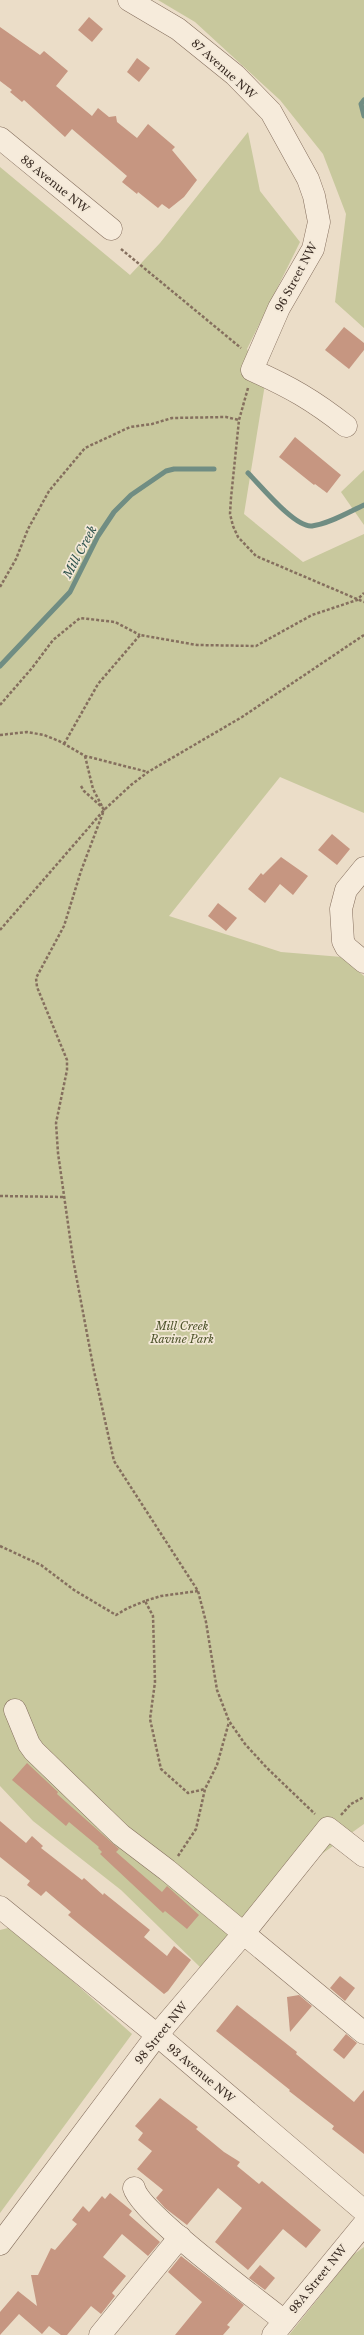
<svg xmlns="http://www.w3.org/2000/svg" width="364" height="2335" font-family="'Libre Baskerville',serif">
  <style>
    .green { fill: #c8c89d }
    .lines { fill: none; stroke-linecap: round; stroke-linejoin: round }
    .stream { stroke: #708d83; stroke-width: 5 }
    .building { fill: #c69681 }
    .minor-casing { stroke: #856f5e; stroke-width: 23 }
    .path { stroke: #856f5e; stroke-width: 2.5; stroke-dasharray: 3 2; stroke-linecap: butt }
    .minor { stroke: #f6ebdb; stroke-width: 22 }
    .labels { text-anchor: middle; stroke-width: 3.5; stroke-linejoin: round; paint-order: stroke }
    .street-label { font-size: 11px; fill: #372921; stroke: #f3e8d7 }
    .park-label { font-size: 11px; font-style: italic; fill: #4c5229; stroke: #f3e8d7 }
    .water-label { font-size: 12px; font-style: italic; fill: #31554f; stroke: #f3e8d7 }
  </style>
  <rect width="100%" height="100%" fill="#ebddc8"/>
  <g class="green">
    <polygon points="158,0 364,0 364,328 335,302 346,214 323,154 280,100 195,22"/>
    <polygon points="248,132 260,191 300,242 247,349 265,384 244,514 303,562 364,534 364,813 280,777 169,916 281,952 342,957 364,976 364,1824 316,1858 243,1934 200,1967 121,1890 33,1821 0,1786 0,167 130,275 160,243"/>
    <polygon points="364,470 364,525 341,492"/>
    <polygon points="12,1927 132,2034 0,2213 0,1930"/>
    <polygon points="364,2247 364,2335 289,2335 353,2255"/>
  </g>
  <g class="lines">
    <g class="stream">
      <polyline points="364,100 361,104 364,116"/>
      <path d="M248,473C261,486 295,528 312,526C329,524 349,512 364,505"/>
      <polyline points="0,666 70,592 98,536 114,512 131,495 166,471 174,469 214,469"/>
    </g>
  </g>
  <g class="building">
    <polygon points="89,17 103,29 92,42 78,30"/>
    <polygon points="0,27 40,55 44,51 68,71 56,86 92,116 98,108 109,117 116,116 117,122 137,138 148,124 175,147 172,150 197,180 184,197 169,209 162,204 158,208 138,192 137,194 122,182 127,176 72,129 65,137 24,100 22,102 10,92 12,90 0,81"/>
    <polygon points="137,58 150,68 139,82 127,72"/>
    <polygon points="344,327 364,343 364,350 349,369 325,350"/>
    <polygon points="295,437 341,475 327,493 315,484 314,485 279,457"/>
    <polygon points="332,834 350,849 337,865 318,850"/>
    <polygon points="281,857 308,876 293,895 280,884 265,903 248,889 261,873 263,875"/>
    <polygon points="218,903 237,918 226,931 208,916"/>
    <polygon points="27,1763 58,1792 57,1794 119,1849 116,1852 162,1892 167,1886 199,1915 187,1929 165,1911 163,1913 100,1854 102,1852 98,1848 99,1847 69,1822 66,1826 12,1780"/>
    <polygon points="0,1821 26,1843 32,1836 43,1846 41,1848 82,1880 84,1878 103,1895 104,1893 150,1930 144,1937 167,1956 174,1946 191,1960 168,1991 164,1994 68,1915 71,1912 46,1891 41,1896 27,1885 30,1881 0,1857"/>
    <polygon points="340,1976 355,1988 345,2001 330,1988"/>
    <polygon points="299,1995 312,2006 290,2032 287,1997"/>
    <polygon points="237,2005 297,2052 296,2054 354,2102 364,2090 364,2154 332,2129 334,2126 289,2091 290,2090 216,2031"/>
    <polygon points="346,2034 357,2043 344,2059 333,2050"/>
    <polygon points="160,2098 198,2127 196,2129 224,2152 240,2162 237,2166 259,2184 262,2181 321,2230 306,2248 283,2229 248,2270 215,2242 242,2208 218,2188 187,2225 165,2208 156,2198 163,2190 137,2169 152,2151 138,2140 143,2133 135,2126"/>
    <polygon points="110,2193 132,2211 129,2215 160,2242 148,2256 122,2234 103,2257 126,2276 112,2293 115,2296 101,2314 91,2306 67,2335 61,2335 49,2326 42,2334 19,2314 0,2335 0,2312 18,2291 37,2306 31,2275 38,2275 51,2248 55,2250 77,2224 72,2220 83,2206 89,2212 102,2196 105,2199"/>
    <polygon points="181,2256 244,2305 227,2325 230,2327 223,2335 175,2335 202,2302 168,2272"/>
    <polygon points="260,2265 275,2278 265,2290 249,2278"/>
  </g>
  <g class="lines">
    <g class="minor-casing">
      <g id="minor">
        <path d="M129,0L178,29L235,75L271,112L308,179L314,196L319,222L313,249L279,308L252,370C290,387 313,400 346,426"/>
        <polyline points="0,138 111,229"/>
        <polyline points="364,868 346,890 341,909 343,941 346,947 364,962"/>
        <polyline points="15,1710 29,1744 34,1751 121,1835 167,1870 364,2033"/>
        <polyline points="0,1907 157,2035 364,2211"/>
        <path d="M134,2188C141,2214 257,2299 284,2321"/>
        <polyline points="0,2244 157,2035 243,1934 328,1828 364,1856"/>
        <polyline points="100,2335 180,2237"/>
        <polyline points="273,2335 364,2224"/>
      </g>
    </g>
    <g class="path">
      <polyline points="121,249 241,348"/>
      <polyline points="248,388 239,420 231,498 230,514 233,526 238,537 256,556 364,602"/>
      <polyline points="0,587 16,559 28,529 49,491 85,448 130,427 152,424 172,418 226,417 239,420"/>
      <polyline points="0,705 32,668 53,640 80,618 115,622 140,635"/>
      <polyline points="0,735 27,732 44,735 59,741 85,756 148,772"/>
      <polyline points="64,744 98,684 140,635 197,645 256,646 312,615 357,600 364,593"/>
      <polyline points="85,756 93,789 104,810 81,871 64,926 36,978 37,987 67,1060 67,1070 56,1123 58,1153 73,1259 94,1371 114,1461 198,1591 206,1622 217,1690 229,1721 245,1744 267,1768 315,1814"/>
      <polyline points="81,786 84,791 103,808"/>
      <polyline points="0,930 104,810 131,785 148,772 242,717 364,635"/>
      <polyline points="0,1196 65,1197"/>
      <polyline points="0,1546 41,1565 74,1590 116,1615 128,1608 145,1601"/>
      <polyline points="198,1591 161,1596 145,1601 153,1616 155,1682 150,1719 161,1769 188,1793 205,1789"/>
      <polyline points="341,1815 351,1804 364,1797"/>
      <polyline points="178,1856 196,1829 205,1789 217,1765 229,1722"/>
    </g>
    <use href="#minor" class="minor"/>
  </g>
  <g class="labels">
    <g class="street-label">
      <text transform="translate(224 69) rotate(42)" y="4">87 Avenue NW</text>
      <text transform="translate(55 184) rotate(39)" y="4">88 Avenue NW</text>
      <text transform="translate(296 277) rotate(-62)" y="4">96 Street NW</text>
      <text transform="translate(161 2033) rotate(-51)" y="4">98 Street NW</text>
      <text transform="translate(201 2073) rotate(40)" y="4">93 Avenue NW</text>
      <text transform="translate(318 2279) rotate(-51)" y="4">98A Street NW</text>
    </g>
    <g class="park-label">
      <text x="182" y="1330">Mill Creek<tspan x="182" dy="13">Ravine Park</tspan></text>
    </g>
    <g class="water-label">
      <text transform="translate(80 552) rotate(-62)" y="4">Mill Creek</text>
    </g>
  </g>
</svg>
